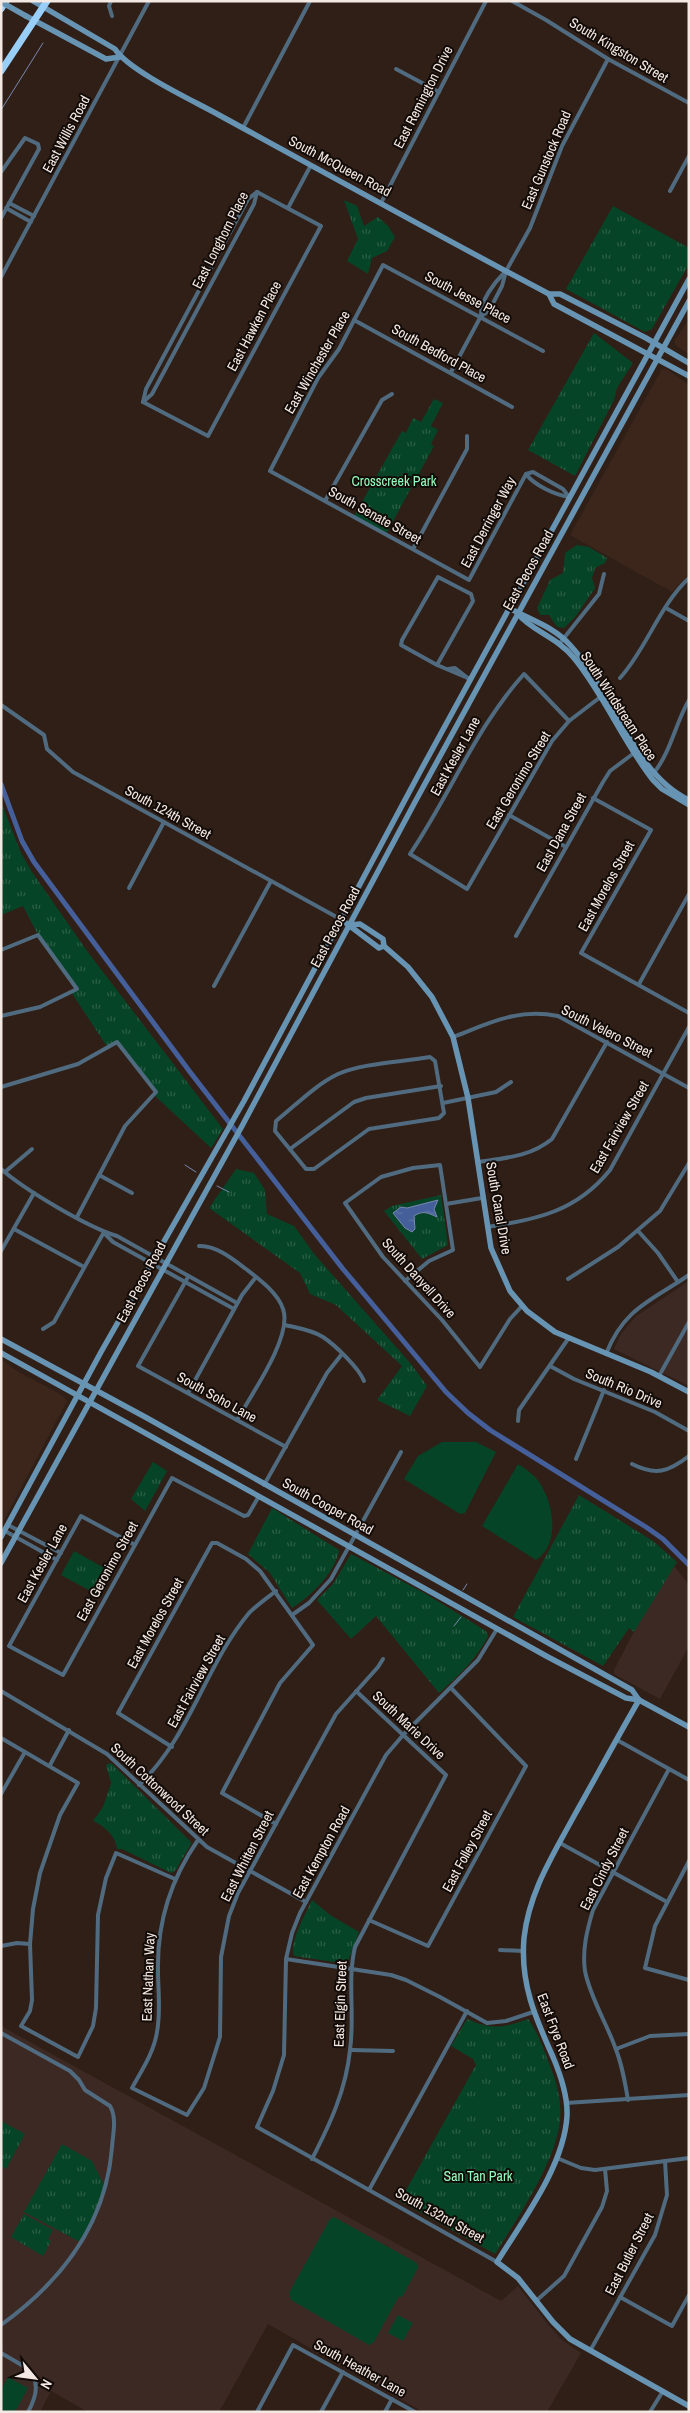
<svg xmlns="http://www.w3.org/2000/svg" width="690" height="2413" font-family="'Archivo Narrow',sans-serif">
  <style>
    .built { fill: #3c261b }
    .education { fill: #3c2923 }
    .grass { fill: url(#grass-tufts) }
    .garden { fill: #064427 }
    .water { fill: url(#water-ripples); stroke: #7988af }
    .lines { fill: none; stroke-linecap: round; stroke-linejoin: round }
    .stream { stroke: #7988af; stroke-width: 1 }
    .canal { stroke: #445f99; stroke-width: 5 }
    .street { stroke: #506b7f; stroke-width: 4 }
    .secondary { stroke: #6894b4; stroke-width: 5.5 }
    .highway { stroke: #98cef7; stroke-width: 7 }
    .secondary-bridge { stroke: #6894b4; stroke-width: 5.5 }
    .labels { text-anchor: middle; stroke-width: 4; stroke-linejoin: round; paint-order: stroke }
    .street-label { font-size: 14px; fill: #f4e8e3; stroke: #120b07 }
    .park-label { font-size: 14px; fill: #96fdbf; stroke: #120b07 }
  </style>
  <defs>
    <pattern id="grass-tufts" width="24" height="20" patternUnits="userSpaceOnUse" patternTransform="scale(1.25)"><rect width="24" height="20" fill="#064427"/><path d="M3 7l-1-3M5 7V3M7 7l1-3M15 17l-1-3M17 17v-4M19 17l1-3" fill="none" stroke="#2b5f46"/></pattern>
    <pattern id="water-ripples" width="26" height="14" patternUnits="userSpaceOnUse" patternTransform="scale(1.25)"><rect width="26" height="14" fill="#445f99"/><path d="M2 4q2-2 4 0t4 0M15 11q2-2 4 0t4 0" fill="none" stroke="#6076a7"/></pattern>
  </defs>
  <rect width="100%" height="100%" fill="#2f1f17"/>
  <g class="built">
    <polygon points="689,319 689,354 676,346 674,342"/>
    <polygon points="662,369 668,370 689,385 689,574 672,592 570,535"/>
    <polygon points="1,1359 17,1371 62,1395 67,1401 1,1526"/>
  </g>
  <g class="education">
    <polygon points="689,1281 689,1386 614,1349 621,1334 635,1317"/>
    <polygon points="674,1566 689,1585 689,1646 660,1699 614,1674 614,1670 641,1618"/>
    <polygon points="1,2026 501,2301 518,2286 546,2322 562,2340 581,2353 547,2412 423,2412 268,2324 219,2412 88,2412 51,2391 40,2412 1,2412"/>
  </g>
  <g class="grass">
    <polygon points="344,200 357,206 364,226 378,217 388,226 395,237 387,251 372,258 368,274 347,261 358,239"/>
    <polygon points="613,206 689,248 689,264 652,329 645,332 566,289"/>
    <polygon points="594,333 633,363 617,388 614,400 575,476 528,450"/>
    <polygon points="434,399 443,403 431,426 438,430 431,444 434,446 386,534 354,516 402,431 406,433 413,418 421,422"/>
    <polygon points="577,545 589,547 607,558 605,563 595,568 592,578 595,588 576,616 564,628 557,627 549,615 540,615 537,608 550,580 563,573 565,553"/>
    <polygon points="1,802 21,853 32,872 87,951 223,1129 211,1148 154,1095 156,1092 117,1042 108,1048 71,992 77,990 38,935 23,906 1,915"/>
    <polygon points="236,1169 254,1173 265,1190 267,1214 294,1226 315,1255 411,1364 427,1386 410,1416 377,1400 402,1366 336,1305 310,1294 300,1273 209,1208"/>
    <polygon points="441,1195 448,1245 422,1259 384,1211 392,1206"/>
    <polygon points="153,1462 167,1471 145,1511 131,1499"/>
    <polygon points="579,1495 653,1541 677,1562 634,1632 629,1628 603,1666 513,1617"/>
    <path d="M272,1508L339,1550C336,1572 310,1597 292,1608L270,1573L248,1554Z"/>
    <polygon points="74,1551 108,1570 96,1594 61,1575"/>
    <path d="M351,1554L426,1594L486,1631L488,1636C477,1659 457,1677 439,1693L376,1616L351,1639L317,1600L333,1584Z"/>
    <path d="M111,1763L190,1841L191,1844L175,1871L171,1873L122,1849H117C116,1836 104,1826 93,1821L103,1807L111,1783L106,1765Z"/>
    <path d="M312,1900L330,1915L359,1932L347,1964L294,1956C289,1942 306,1913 312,1900Z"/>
    <path d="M467,2019C492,2030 503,2028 528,2019C537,2031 543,2047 548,2061C556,2080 562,2100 560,2120C556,2162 518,2217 495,2254L400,2201L476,2065L473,2059L451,2046Z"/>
    <polygon points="1,2121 25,2134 6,2169 1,2166"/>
    <polygon points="62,2144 92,2161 105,2187 90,2228 80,2242 24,2212"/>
    <polygon points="24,2214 53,2230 48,2239 51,2241 43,2256 11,2237"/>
  </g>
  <g class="garden">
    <polygon points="442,1442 476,1442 496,1452 465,1513 460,1514 404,1479 418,1456"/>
    <path d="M518,1464C526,1469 537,1477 541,1485C554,1506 560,1545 536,1560L482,1526Z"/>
    <polygon points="477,2094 499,2103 494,2115 472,2107"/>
    <polygon points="334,2217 417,2263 418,2268 402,2297 399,2296 374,2342 369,2345 291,2300 289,2293 330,2219"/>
    <polygon points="398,2315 413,2323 403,2341 388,2333"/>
    <polygon points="8,2377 28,2388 15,2412 1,2412 1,2390"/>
  </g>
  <path class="water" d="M438,1200L434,1209L437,1217C428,1213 423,1210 414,1216L415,1229L412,1232L405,1228L393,1213L401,1207L407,1208Z"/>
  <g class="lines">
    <g class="stream">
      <polyline points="1,110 43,43"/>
      <polyline points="185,1165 196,1172"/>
      <polyline points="217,1186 229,1192"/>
      <polyline points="463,1590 467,1584"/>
      <polyline points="454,1626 461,1617"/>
    </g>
    <polyline class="canal" points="1,784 22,841 34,862 190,1072 343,1269 446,1392 468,1413 490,1430 646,1527 663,1539 689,1565"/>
    <g class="street">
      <polyline points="111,1 109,6 112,16"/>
      <polyline points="512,1 546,20 608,59 689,103"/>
      <polyline points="396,69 439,92"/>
      <polyline points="243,128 310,1"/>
      <polyline points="1,172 25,138 38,144 39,149 1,218"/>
      <polyline points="670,191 689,156"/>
      <polyline points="9,203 34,216"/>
      <polyline points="381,203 486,1"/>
      <polyline points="6,208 31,222"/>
      <polyline points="288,208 311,165"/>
      <polyline points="1,277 149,1"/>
      <path d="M481,316C480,301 494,283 504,273"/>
      <polyline points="354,320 512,407"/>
      <polyline points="451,372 481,316 489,311 502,286 506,271 530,228 562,146 608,59"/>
      <polyline points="143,402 208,436 321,226 257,192"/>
      <polyline points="143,402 146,389 248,199 257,192"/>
      <polyline points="143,402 152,394 254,204 257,192"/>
      <polyline points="526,474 469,580 270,471 318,378 339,349 383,265 543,351"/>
      <polyline points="526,474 533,472 563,489 569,497"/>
      <path d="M526,474C535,486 556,495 569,497"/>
      <polyline points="325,501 382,400 392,394"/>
      <polyline points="413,549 467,449 467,436"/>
      <polyline points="666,608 689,621"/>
      <polyline points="560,643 599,594 604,574"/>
      <polyline points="437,665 473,601 471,594 438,577 402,640 401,645 437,665 470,679"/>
      <polyline points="448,669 455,668 469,679"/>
      <path d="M620,678C647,648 659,606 689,578"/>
      <polyline points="1,705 44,735 47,749 73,772 342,920"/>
      <path d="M569,721L524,674C476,727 450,795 410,854L467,889L552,741L569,721L603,695"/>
      <path d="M653,774C671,752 675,724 689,700"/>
      <polyline points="593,798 651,830 581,953 689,1013"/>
      <polyline points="509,815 566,847"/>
      <polyline points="129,888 164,822"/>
      <polyline points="516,936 603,782 610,771 634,753"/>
      <polyline points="1,950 38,935 77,989 40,1007 1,1016"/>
      <polyline points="639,984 689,894"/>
      <polyline points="214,986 271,881"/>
      <path d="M453,1037C490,1023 517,1008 558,1016L689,1088"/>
      <path d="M430,1057L435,1061L444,1113L439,1118L369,1129L314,1169H306L275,1131L276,1121C295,1106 315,1085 338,1074C363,1063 402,1062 430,1057Z"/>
      <polyline points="1,1087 78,1064 117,1042 156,1092 125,1126 77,1217"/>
      <polyline points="443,1103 496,1092 511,1082"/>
      <polyline points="290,1149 354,1102 366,1098 441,1086"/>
      <path d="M478,1162C505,1158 530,1157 552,1139L607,1042"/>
      <path d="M1,1169C25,1190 87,1227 117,1236L237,1303"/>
      <polyline points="5,1172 32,1149"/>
      <polyline points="99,1175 132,1193"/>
      <polyline points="446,1204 482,1198"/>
      <path d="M487,1227C537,1219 576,1212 610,1170L689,1027"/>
      <polyline points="14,1229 84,1267"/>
      <polyline points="639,1232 658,1253 678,1282"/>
      <polyline points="105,1234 113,1242 234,1309"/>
      <path d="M199,1246C216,1245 234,1260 246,1269C259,1279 278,1293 283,1309C293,1336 251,1395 237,1420"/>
      <polyline points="1,1251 34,1193"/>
      <polyline points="188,1277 138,1366 286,1447"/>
      <polyline points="568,1279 618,1247 660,1211 689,1163"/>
      <polyline points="405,1281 429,1261 453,1250 440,1165 413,1168 381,1177 345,1203 383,1257 442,1320 480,1367 510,1319 522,1306"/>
      <path d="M285,1325C298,1328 312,1330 323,1337C335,1345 359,1368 364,1381"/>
      <polyline points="43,1329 54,1322 104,1232"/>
      <path d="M606,1354C624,1308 651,1301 689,1275"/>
      <polyline points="550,1366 574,1379 655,1412 689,1431"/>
      <polyline points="659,1376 689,1322"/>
      <polyline points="188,1393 242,1295 256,1277"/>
      <polyline points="518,1421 519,1410 568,1339"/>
      <polyline points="576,1459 604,1390"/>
      <path d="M632,1464C656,1476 668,1472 689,1456"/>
      <polyline points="264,1485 327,1373 342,1354"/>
      <polyline points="8,1525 61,1553"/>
      <polyline points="5,1531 57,1560"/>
      <polyline points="135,1545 81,1516 9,1646 63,1675 172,1478 244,1516 248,1515 259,1496"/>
      <polyline points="292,1615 309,1603 331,1579 401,1452"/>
      <polyline points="1,1691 107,1754 207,1847 306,1902"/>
      <polyline points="1,1738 78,1783 60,1815 40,1873 33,1909 30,1944 32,2000 30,2011 21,2026 78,2057 93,2026 96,2008 98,1915 106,1878 116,1853 175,1879"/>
      <polyline points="617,1740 689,1780"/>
      <polyline points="172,1747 118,1713 212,1543 217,1543 246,1559 260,1571 313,1645 280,1683 222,1793 276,1824"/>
      <polyline points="50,1765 69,1730"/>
      <path d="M139,1785C190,1737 205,1666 249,1613C257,1605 267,1598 276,1591"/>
      <polyline points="1,1794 25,1752"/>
      <path d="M198,1840C171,1879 157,1923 158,1970C158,1991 161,2011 157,2032C154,2052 142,2070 132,2088L187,2115L204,2088L220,2037L221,1957L229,1916L238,1893L336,1714L378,1667L383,1659"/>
      <polyline points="560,1843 667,1902"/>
      <polyline points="689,1861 655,1926 645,1968 689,1980"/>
      <polyline points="369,1920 428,1946 526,1766 452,1689"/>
      <polyline points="1,1946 17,1943 30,1944"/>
      <polyline points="500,1950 523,1951"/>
      <polyline points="286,1959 391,1975 406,1980 440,1997 487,2023 506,2021 533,2012"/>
      <path d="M1,2033L70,2071L79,2080L85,2090L110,2106C117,2118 113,2133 112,2147C106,2224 62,2281 1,2325"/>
      <polyline points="616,2049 650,2036 689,2034"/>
      <polyline points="351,2050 393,2051"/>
      <path d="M628,2100C625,2082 622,2064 615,2047C606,2022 590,1997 585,1971C582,1950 587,1930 593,1910L669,1769"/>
      <polyline points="566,2103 689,2095"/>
      <polyline points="557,2158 581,2168 595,2170 689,2158"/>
      <path d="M312,2159C330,2124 346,2090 350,2050C355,2015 347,1981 355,1947L446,1775L356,1691"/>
      <polyline points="369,2190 467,2011"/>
      <polyline points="497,2262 257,2127 273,2091 284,2055 286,1959 292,1933 300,1913 386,1755 404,1734 478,1660 497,1629"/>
      <polyline points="620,2297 672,2326 689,2295"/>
      <polyline points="536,2301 564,2276 602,2207 607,2191 605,2169"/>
      <polyline points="590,2351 655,2235 667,2195 665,2161"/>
      <path d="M1,2353C30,2369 47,2378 28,2412"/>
      <polyline points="257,2412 293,2345 415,2412"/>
      <polyline points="321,2412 343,2372"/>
      <polyline points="385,2412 392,2399"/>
      <polyline points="650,2412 663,2391"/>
    </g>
    <g class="secondary">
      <path d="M33,1L115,49C129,71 194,101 219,115C329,175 439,236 549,294H560L646,338L689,363"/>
      <polyline points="26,16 106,59 120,57"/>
      <polyline points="549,294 554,304 689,376"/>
      <path d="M509,608C530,620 553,626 570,645C611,689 633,774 689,800"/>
      <path d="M518,614C532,631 557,637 574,658C605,696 623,742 653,780L662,789L689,805"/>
      <polyline points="342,920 379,948 384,946"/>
      <polyline points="350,925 360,924 383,939 384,946 408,967 432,997 453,1037 468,1098 491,1248 510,1291 527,1311 555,1332 651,1372 689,1392"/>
      <polyline points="1,1339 147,1418 632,1690 639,1700"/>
      <polyline points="1,1353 548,1657 626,1698 639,1700 689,1727"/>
      <polyline points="1,1537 101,1352 244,1101 421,770 689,279"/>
      <polyline points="1,1563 242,1126 415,802 689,301"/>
      <path d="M639,1700C617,1738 596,1777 574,1816C553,1855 529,1892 524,1938C520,1983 535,2017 553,2057C561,2076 568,2096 567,2116C564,2166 523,2220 497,2262L518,2278L553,2322L570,2339L689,2406"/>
    </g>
    <g class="highway">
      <polyline points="1,9 6,1"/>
      <polyline points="1,71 47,1"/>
    </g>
    <polyline class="secondary-bridge" points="1,2 26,16"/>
  </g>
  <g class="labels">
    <g class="street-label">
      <text transform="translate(619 50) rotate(31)" y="5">South Kingston Street</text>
      <text transform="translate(423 97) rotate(-63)" y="5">East Remington Drive</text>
      <text transform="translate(66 134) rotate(-62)" y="5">East Willis Road</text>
      <text transform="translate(546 160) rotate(-67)" y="5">East Gunstock Road</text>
      <text transform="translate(340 166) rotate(28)" y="5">South McQueen Road</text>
      <text transform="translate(220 240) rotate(-63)" y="5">East Longhorn Place</text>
      <text transform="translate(468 297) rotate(28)" y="5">South Jesse Place</text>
      <text transform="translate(254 326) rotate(-62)" y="5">East Hawken Place</text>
      <text transform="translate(439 353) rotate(29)" y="5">South Bedford Place</text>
      <text transform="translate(317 362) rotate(-60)" y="5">East Winchester Place</text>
      <text transform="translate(375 515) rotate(29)" y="5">South Senate Street</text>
      <text transform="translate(488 522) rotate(-62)" y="5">East Derringer Way</text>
      <text transform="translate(528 570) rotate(-61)" y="5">East Pecos Road</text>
      <text transform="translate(619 706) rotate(57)" y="5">South Windstream Place</text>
      <text transform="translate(455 756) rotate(-61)" y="5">East Kesler Lane</text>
      <text transform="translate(518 780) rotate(-59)" y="5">East Geronimo Street</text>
      <text transform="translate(168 812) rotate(29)" y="5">South 124th Street</text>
      <text transform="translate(561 832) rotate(-61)" y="5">East Dana Street</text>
      <text transform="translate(606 886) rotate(-61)" y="5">East Morelos Street</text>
      <text transform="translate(335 927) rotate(-62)" y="5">East Pecos Road</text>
      <text transform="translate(607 1031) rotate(27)" y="5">South Velero Street</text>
      <text transform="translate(619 1127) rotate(-60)" y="5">East Fairview Street</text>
      <text transform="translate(499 1208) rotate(80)" y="5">South Canal Drive</text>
      <text transform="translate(419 1278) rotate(48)" y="5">South Danyell Drive</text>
      <text transform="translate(141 1282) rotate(-62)" y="5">East Pecos Road</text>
      <text transform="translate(624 1388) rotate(23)" y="5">South Rio Drive</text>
      <text transform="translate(217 1397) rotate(29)" y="5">South Soho Lane</text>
      <text transform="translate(328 1506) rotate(29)" y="5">South Cooper Road</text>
      <text transform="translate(42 1563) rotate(-61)" y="5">East Kesler Lane</text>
      <text transform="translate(107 1571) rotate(-61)" y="5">East Geronimo Street</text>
      <text transform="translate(155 1623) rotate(-61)" y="5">East Morelos Street</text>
      <text transform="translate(196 1681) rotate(-61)" y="5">East Fairview Street</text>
      <text transform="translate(409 1725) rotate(43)" y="5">South Marie Drive</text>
      <text transform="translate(160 1789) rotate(43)" y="5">South Cottonwood Street</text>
      <text transform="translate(467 1851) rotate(-62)" y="5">East Folley Street</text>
      <text transform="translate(321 1852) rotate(-61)" y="5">East Kempton Road</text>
      <text transform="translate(247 1856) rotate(-63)" y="5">East Whitten Street</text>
      <text transform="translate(604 1869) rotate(-63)" y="5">East Cindy Street</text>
      <text transform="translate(148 1977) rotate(-88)" y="5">East Nathan Way</text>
      <text transform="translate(340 2004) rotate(-88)" y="5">East Elgin Street</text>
      <text transform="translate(556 2031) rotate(69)" y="5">East Frye Road</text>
      <text transform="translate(440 2215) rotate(29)" y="5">South 132nd Street</text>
      <text transform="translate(629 2254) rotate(-63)" y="5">East Butler Street</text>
      <text transform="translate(360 2368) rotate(29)" y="5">South Heather Lane</text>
    </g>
    <g class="park-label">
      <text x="394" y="486">Crosscreek Park</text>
      <text x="478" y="2181">San Tan Park</text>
    </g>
  </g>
  <rect width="690" height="2413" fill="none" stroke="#f4e8e3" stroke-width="5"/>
  <g transform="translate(35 2378) rotate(119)" stroke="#120b07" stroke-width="4" paint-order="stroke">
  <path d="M0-4L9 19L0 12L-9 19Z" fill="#f4e8e3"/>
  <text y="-8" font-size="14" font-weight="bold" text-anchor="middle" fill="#f4e8e3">N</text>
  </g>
</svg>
